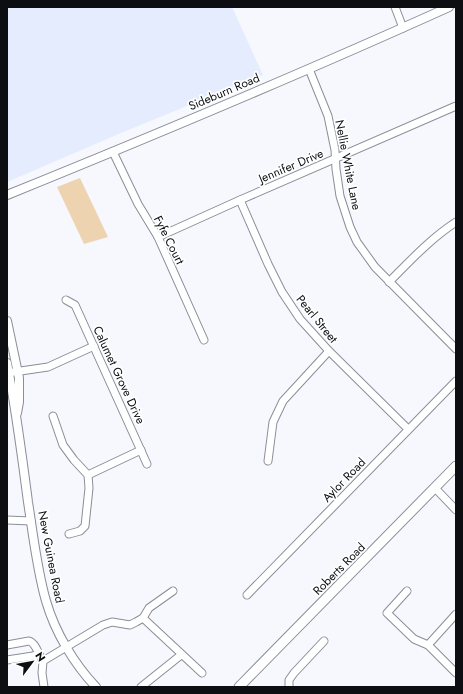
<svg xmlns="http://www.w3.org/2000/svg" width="463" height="694" font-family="Jost,sans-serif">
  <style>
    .built { fill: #e4ecfe }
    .green { fill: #eed3b1 }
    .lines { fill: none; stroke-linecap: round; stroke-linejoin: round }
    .minor-casing { stroke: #8a8e99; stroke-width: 9 }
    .tertiary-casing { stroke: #8a8e99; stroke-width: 10 }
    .secondary-casing { stroke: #8a8e99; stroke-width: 11 }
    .minor { stroke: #fff; stroke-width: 7 }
    .tertiary { stroke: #fff; stroke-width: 8 }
    .secondary { stroke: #fff; stroke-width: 9 }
    .labels { text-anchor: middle; stroke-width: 3.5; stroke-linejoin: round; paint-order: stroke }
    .street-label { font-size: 12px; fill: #0c0e12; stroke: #fff }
  </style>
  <rect width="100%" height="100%" fill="#f6f8fd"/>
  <polygon class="built" points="11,7 232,7 263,75 121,133 7,182 7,9"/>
  <polygon class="green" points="80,178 108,237 84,244 57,187"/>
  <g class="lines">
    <g class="minor-casing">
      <g id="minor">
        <polyline points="395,7 403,28"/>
        <polyline points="309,69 328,116 335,150 336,169 340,196 350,227 357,242 375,267 456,349"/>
        <polyline points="113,152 138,204 158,237 204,340"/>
        <polyline points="240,200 268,264 282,292 300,319 329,351 408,429"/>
        <polyline points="158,237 240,200 456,106"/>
        <path d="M389,282C410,261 430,239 456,222"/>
        <polyline points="66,300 75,305 147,464"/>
        <polyline points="7,373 48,367 94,346"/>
        <polyline points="53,416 63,445 74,460 88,475 89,488 85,526 80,531 69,534"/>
        <polyline points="268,461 273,422 283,401 329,351"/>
        <polyline points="88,475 141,450"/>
        <polyline points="435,488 456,510"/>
        <polyline points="7,520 31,521"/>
        <polyline points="407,591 387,613 414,639 428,645 456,673"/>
        <polyline points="247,595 456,381"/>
        <polyline points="143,618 202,673"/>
        <path d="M7,645L29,641C36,643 38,654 43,661"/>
        <polyline points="428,645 456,614"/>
        <polyline points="7,660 33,656 38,654"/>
        <polyline points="44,687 42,673 43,661 103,625 112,622 130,625 136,622 143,618 149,608 173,591"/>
        <polyline points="141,687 181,655"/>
        <polyline points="289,687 289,680 294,673 324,641"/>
      </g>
    </g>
    <g class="tertiary-casing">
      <g id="tertiary">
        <path d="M7,195C155,135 303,73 449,7"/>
        <polyline points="7,321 19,378 19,402 17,413"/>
        <path d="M7,363C16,409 22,456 28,502C33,534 37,570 46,601C55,632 74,664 96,687"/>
      </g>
    </g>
    <g class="secondary-casing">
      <polyline id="secondary" points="239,687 456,466"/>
    </g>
    <use href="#minor" class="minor"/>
    <use href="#tertiary" class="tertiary"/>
    <use href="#secondary" class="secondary"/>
  </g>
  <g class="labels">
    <g class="street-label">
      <text transform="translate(224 92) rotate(-23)" y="4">Sideburn Road</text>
      <text transform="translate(348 165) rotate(79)" y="4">Nellie White Lane</text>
      <text transform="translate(291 166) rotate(-23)" y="4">Jennifer Drive</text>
      <text transform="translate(169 240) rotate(63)" y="4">Fyfe Court</text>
      <text transform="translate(317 319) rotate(51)" y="4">Pearl Street</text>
      <text transform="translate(119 375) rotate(65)" y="4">Calumet Grove Drive</text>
      <text transform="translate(344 480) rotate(-46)" y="4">Aylor Road</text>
      <text transform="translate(51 557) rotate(79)" y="4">New Guinea Road</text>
      <text transform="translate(339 569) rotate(-45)" y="4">Roberts Road</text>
    </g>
  </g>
  <rect width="463" height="694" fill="none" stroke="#0c0e12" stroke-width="16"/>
  <g transform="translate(32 662) rotate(58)" stroke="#ffffff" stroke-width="3" paint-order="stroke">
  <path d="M0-3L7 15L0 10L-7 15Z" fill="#0c0e12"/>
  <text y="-6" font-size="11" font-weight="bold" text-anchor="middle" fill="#0c0e12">N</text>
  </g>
</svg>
